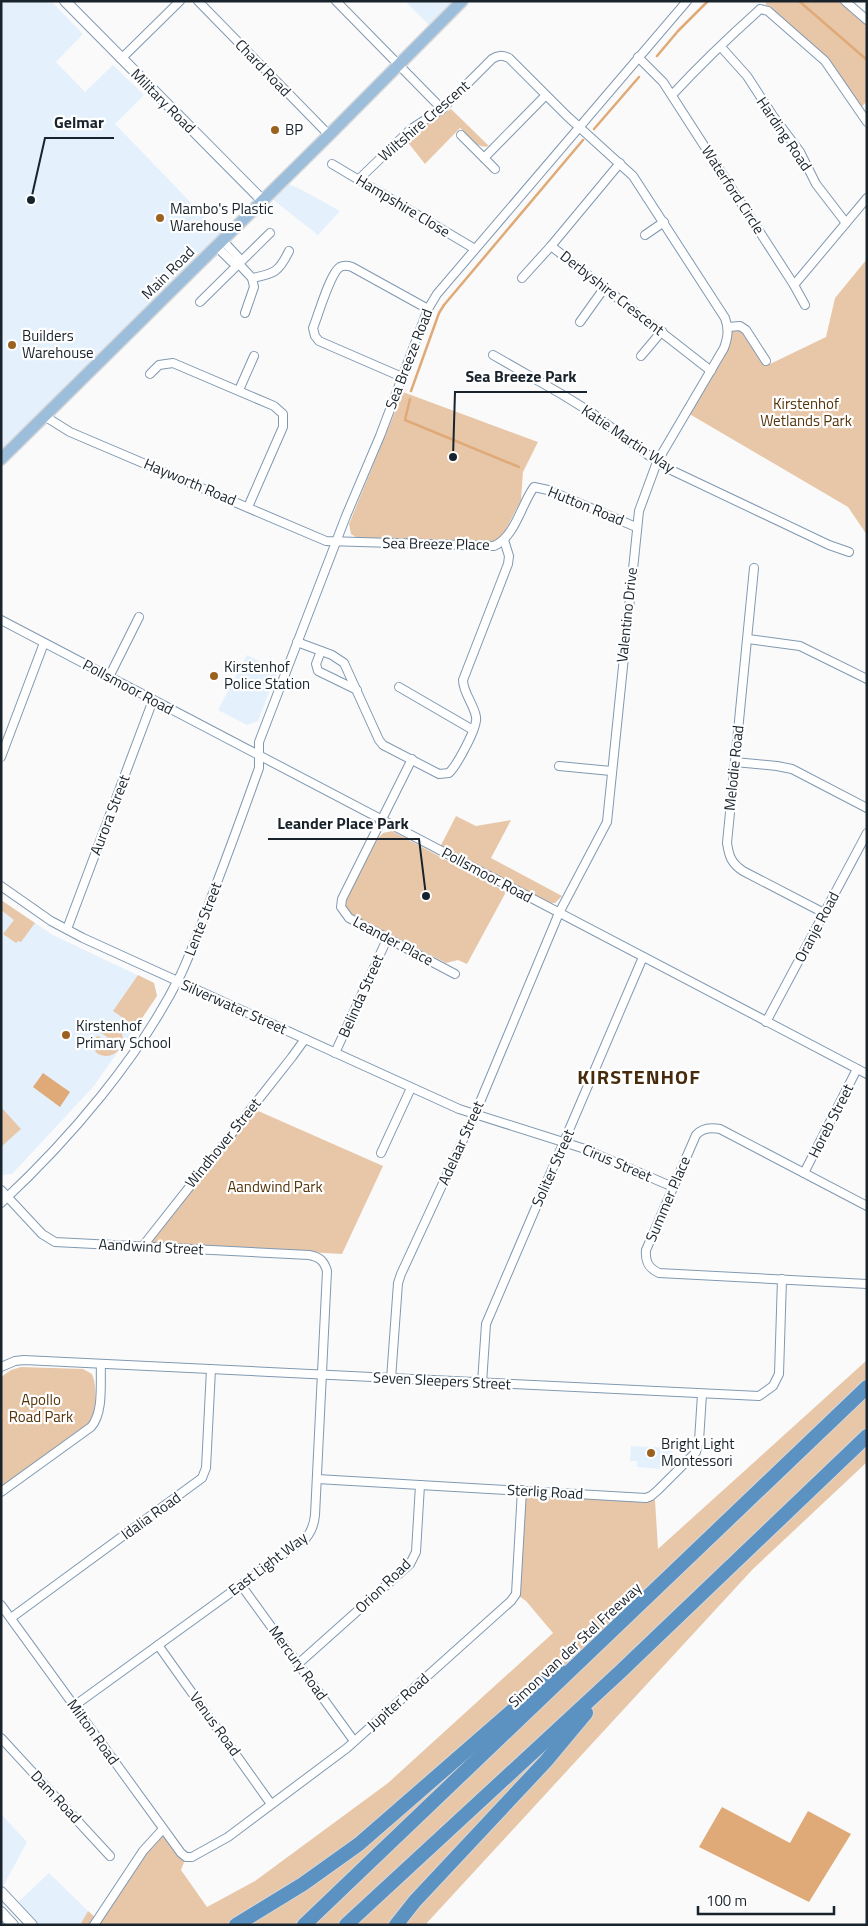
<svg xmlns="http://www.w3.org/2000/svg" width="868" height="1926" font-family="'Titillium Web',sans-serif">
  <style>
    .built { fill: #e4f1fd }
    .green { fill: #e8c7a9 }
    .water { fill: #dfaa77 }
    .lines { fill: none; stroke-linecap: round; stroke-linejoin: round }
    .stream { stroke: #dfaa77; stroke-width: 2.5 }
    .minor-casing { stroke: #8099b1; stroke-width: 10 }
    .secondary-casing { stroke: #8099b1; stroke-width: 12 }
    .primary-casing { stroke: #d6d7d9; stroke-width: 14 }
    .motorway-casing { stroke: #d6d7d9; stroke-width: 16 }
    .minor { stroke: #fff; stroke-width: 8 }
    .secondary { stroke: #fff; stroke-width: 10 }
    .primary { stroke: #9dbeda; stroke-width: 11 }
    .motorway { stroke: #5b92c2; stroke-width: 14 }
    .poi-dot { fill: #9b621f; stroke: #fff; stroke-width: 2 }
    .labels { text-anchor: middle; stroke-width: 4.5; stroke-linejoin: round; paint-order: stroke }
    .street-label { font-size: 15px; fill: #19232c; stroke: #fff }
    .poi-label { font-size: 15px; fill: #19232c; stroke: #fff; text-anchor: start }
    .park-label { font-size: 15px; fill: #56340a; stroke: #fff }
    .district-label { font-size: 20px; font-weight: bold; letter-spacing: 1px; fill: #472b0c; stroke: #fff }
    .leader { fill: none; stroke: #19232c; stroke-width: 2 }
    .callout-dot { fill: #19232c; stroke: #fff; stroke-width: 2 }
    .callout-label { font-size: 16px; text-anchor: middle; font-weight: bold; fill: #19232c; stroke: #fff; stroke-width: 4.5; stroke-linejoin: round; paint-order: stroke }
  </style>
  <rect width="100%" height="100%" fill="#fafafa"/>
  <g class="built">
    <polygon points="1,1 51,1 83,34 56,62 85,92 113,65 144,95 115,124 225,238 1,459"/>
    <polygon points="405,1 462,1 433,29"/>
    <polygon points="282,181 302,190 340,211 318,235 267,195"/>
    <polygon points="247,655 278,670 258,721 247,725 218,710"/>
    <polygon points="1,900 53,935 154,983 157,996 122,1046 119,1044 117,1048 119,1050 93,1087 12,1174 1,1175"/>
    <polygon points="631,1446 673,1448 671,1459 660,1459 660,1469 637,1467 637,1461 630,1461"/>
    <polygon points="1,1814 27,1842 1,1890"/>
    <polygon points="49,1873 88,1911 80,1925 32,1925 14,1906"/>
  </g>
  <g class="green">
    <polygon points="765,1 845,1 867,19 867,101 859,110 825,61 768,11"/>
    <path d="M451,109L489,146C477,150 469,136 460,128L425,164L406,140L418,129Z"/>
    <polygon points="867,259 867,535 848,507 686,412 724,348 728,327 740,326 766,361 770,364 826,337 835,298"/>
    <polygon points="403,392 538,442 523,472 521,500 503,535 496,541 359,539 351,534 349,524"/>
    <polygon points="456,816 476,826 511,820 491,858 562,896 555,903 546,903 440,847"/>
    <polygon points="392,831 506,892 467,964 458,960 446,963 353,915 346,908 346,899 378,838 383,833"/>
    <polygon points="1,900 35,923 21,942 18,941 16,943 3,934 14,920 1,910"/>
    <polygon points="138,975 154,983 157,996 136,1027 113,1011"/>
    <path d="M106,1023C119,1024 125,1033 122,1046L118,1045L100,1032Z"/>
    <path d="M97,1036H98L119,1050C109,1060 96,1057 91,1045Z"/>
    <polygon points="1,1107 21,1129 1,1147"/>
    <polygon points="256,1110 383,1166 342,1254 150,1243"/>
    <polygon points="867,1360 867,1462 752,1570 425,1925 80,1925 88,1911 97,1919 163,1829 186,1857 181,1870 207,1907 255,1881 388,1783 553,1633 526,1601 516,1594 522,1490 651,1496 655,1500 658,1549"/>
    <path d="M21,1367L83,1369L92,1374C98,1388 96,1411 89,1424L1,1487V1377L11,1370Z"/>
  </g>
  <g class="water">
    <polygon points="43,1073 70,1092 60,1107 33,1087"/>
    <polygon points="722,1807 790,1843 808,1811 851,1834 809,1902 699,1847"/>
  </g>
  <g class="lines">
    <g class="stream">
      <polyline points="799,1 867,60"/>
      <polyline points="657,56 678,31 708,1"/>
      <polyline points="594,129 639,77"/>
      <polyline points="411,391 439,313 444,305 583,140"/>
      <polyline points="410,399 405,420 519,467"/>
    </g>
    <g class="minor-casing">
      <g id="minor">
        <polyline points="198,1 329,135"/>
        <polyline points="336,1 442,109"/>
        <polyline points="845,1 867,20"/>
        <polyline points="721,47 747,76 773,116 800,152 816,184 846,223"/>
        <polyline points="638,57 663,82 794,285 805,305"/>
        <polyline points="121,59 180,1"/>
        <path d="M672,95C699,66 728,38 757,12L760,9L768,11L825,61L867,122"/>
        <polyline points="461,135 495,169"/>
        <polyline points="484,158 545,96"/>
        <polyline points="620,163 551,246 711,371"/>
        <polyline points="332,164 475,249"/>
        <path d="M358,180L411,129L442,109L492,59C498,55 502,55 509,58L567,116L633,176L725,318C729,329 728,337 724,348L657,462L639,511L607,822L559,913L475,1114L401,1274L398,1283L391,1379"/>
        <polyline points="645,235 664,222"/>
        <polyline points="222,240 238,257 238,263"/>
        <path d="M216,246L232,262L238,263L252,278C274,274 279,272 289,251"/>
        <polyline points="522,278 551,246"/>
        <polyline points="794,285 867,198"/>
        <polyline points="200,302 270,233"/>
        <polyline points="245,313 254,287 252,278"/>
        <polyline points="580,322 605,287"/>
        <polyline points="728,327 740,326 746,330 766,361"/>
        <polyline points="493,355 563,395 592,413 645,453 671,470 829,545 849,552"/>
        <polyline points="641,356 662,331"/>
        <polyline points="150,374 159,365 173,363 274,406 283,414 283,427 248,507"/>
        <path d="M402,377L319,341L315,336L313,328C318,316 330,273 340,267C344,265 349,266 352,267L428,309"/>
        <polyline points="239,390 254,356"/>
        <path d="M46,417L70,432L326,541L494,546C515,537 521,505 534,487L548,490L636,527"/>
        <path d="M754,568L727,843C729,856 731,863 743,871L824,913"/>
        <polyline points="1,620 867,1074"/>
        <polyline points="748,639 800,646 867,679"/>
        <path d="M297,642L332,655L344,663L379,740L383,745L439,774L449,773C457,765 478,727 476,717C474,704 463,693 463,680L508,564L509,556L504,540"/>
        <polyline points="321,651 316,664 318,671 357,690"/>
        <polyline points="109,677 139,617"/>
        <polyline points="399,687 473,730"/>
        <polyline points="1,757 44,643"/>
        <polyline points="412,759 342,899 341,907 349,918 455,974"/>
        <polyline points="735,762 777,766 792,769 867,808"/>
        <polyline points="559,766 611,771"/>
        <polyline points="1,886 51,921 83,938 459,1109 582,1148 673,1187"/>
        <polyline points="67,929 153,700"/>
        <polyline points="766,1022 867,833"/>
        <polyline points="335,1053 387,939"/>
        <polyline points="381,1153 411,1088"/>
        <polyline points="804,1173 857,1069"/>
        <path d="M1,1190L42,1234L55,1242L309,1255C320,1257 324,1261 327,1271L315,1515C314,1525 312,1531 306,1538L74,1706"/>
        <path d="M1,1203C69,1140 140,1057 181,974C193,948 203,920 213,893C229,851 244,810 259,768V742L346,516L380,436L428,309L437,294L687,1"/>
        <path d="M867,1206L720,1129C710,1127 702,1128 696,1135L646,1250C645,1261 648,1268 659,1273L867,1284"/>
        <polyline points="142,1247 292,1057 305,1039"/>
        <polyline points="1,1367 15,1361 24,1360 759,1396 773,1386 779,1374 782,1279"/>
        <polyline points="482,1383 486,1324 643,957"/>
        <polyline points="317,1479 646,1498 651,1496 658,1490 696,1452 699,1441 702,1394"/>
        <path d="M1,1492L91,1427C104,1412 100,1383 101,1364"/>
        <polyline points="241,1585 354,1741"/>
        <polyline points="1,1605 181,1853 186,1857 192,1857 228,1837 347,1748 511,1601 516,1594 522,1490"/>
        <polyline points="11,1618 202,1478 206,1468 211,1369"/>
        <polyline points="158,1645 271,1804"/>
        <polyline points="298,1664 410,1564 416,1552 420,1485"/>
        <polyline points="1,1738 110,1856"/>
        <polyline points="94,1925 143,1851 163,1829"/>
      </g>
    </g>
    <g class="secondary-casing">
      <g id="secondary">
        <polyline points="65,1 262,200"/>
        <polyline points="1,1892 32,1925"/>
        <polyline points="1,1912 13,1925"/>
      </g>
    </g>
    <g class="primary-casing">
      <polyline id="primary" points="1,459 329,135 462,1"/>
    </g>
    <g class="motorway-casing">
      <g id="motorway">
        <polyline points="236,1925 303,1884 359,1844 559,1670"/>
        <polyline points="304,1925 867,1387"/>
        <polyline points="346,1925 620,1672 867,1436"/>
        <polyline points="396,1925 415,1901 546,1761 586,1713"/>
      </g>
    </g>
    <use href="#minor" class="minor"/>
    <use href="#secondary" class="secondary"/>
    <use href="#primary" class="primary"/>
    <use href="#motorway" class="motorway"/>
  </g>
  <g class="poi-dot">
    <circle cx="275" cy="130" r="5"/>
    <circle cx="160" cy="218" r="5"/>
    <circle cx="12" cy="345" r="5"/>
    <circle cx="214" cy="676" r="5"/>
    <circle cx="66" cy="1035" r="5"/>
    <circle cx="651" cy="1453" r="5"/>
  </g>
  <g class="labels">
    <g class="street-label">
      <text transform="translate(263 68) rotate(46)" y="5">Chard Road</text>
      <text transform="translate(163 101) rotate(45)" y="5">Military Road</text>
      <text transform="translate(424 121) rotate(-41)" y="5">Wiltshire Crescent</text>
      <text transform="translate(784 134) rotate(56)" y="5">Harding Road</text>
      <text transform="translate(733 190) rotate(57)" y="5">Waterford Circle</text>
      <text transform="translate(403 206) rotate(31)" y="5">Hampshire Close</text>
      <text transform="translate(168 273) rotate(-45)" y="5">Main Road</text>
      <text transform="translate(612 293) rotate(38)" y="5">Derbyshire Crescent</text>
      <text transform="translate(409 359) rotate(-69)" y="5">Sea Breeze Road</text>
      <text transform="translate(628 439) rotate(34)" y="5">Katie Martin Way</text>
      <text transform="translate(190 482) rotate(23)" y="5">Hayworth Road</text>
      <text transform="translate(586 506) rotate(22)" y="5">Hutton Road</text>
      <text transform="translate(436 544) rotate(1)" y="5">Sea Breeze Place</text>
      <text transform="translate(627 615) rotate(-84)" y="5">Valentino Drive</text>
      <text transform="translate(128 687) rotate(28)" y="5">Pollsmoor Road</text>
      <text transform="translate(734 768) rotate(-84)" y="5">Melodie Road</text>
      <text transform="translate(110 815) rotate(-69)" y="5">Aurora Street</text>
      <text transform="translate(487 875) rotate(28)" y="5">Pollsmoor Road</text>
      <text transform="translate(203 919) rotate(-69)" y="5">Lente Street</text>
      <text transform="translate(817 927) rotate(-62)" y="5">Oranje Road</text>
      <text transform="translate(393 941) rotate(28)" y="5">Leander Place</text>
      <text transform="translate(361 996) rotate(-66)" y="5">Belinda Street</text>
      <text transform="translate(234 1007) rotate(24)" y="5">Silverwater Street</text>
      <text transform="translate(831 1121) rotate(-63)" y="5">Horeb Street</text>
      <text transform="translate(223 1143) rotate(-51)" y="5">Windhover Street</text>
      <text transform="translate(461 1143) rotate(-66)" y="5">Adelaar Street</text>
      <text transform="translate(617 1163) rotate(23)" y="5">Cirus Street</text>
      <text transform="translate(553 1168) rotate(-66)" y="5">Soliter Street</text>
      <text transform="translate(668 1199) rotate(-67)" y="5">Summer Place</text>
      <text transform="translate(151 1247) rotate(3)" y="5">Aandwind Street</text>
      <text transform="translate(442 1381) rotate(3)" y="5">Seven Sleepers Street</text>
      <text transform="translate(545 1492) rotate(3)" y="5">Sterlig Road</text>
      <text transform="translate(151 1516) rotate(-36)" y="5">Idalia Road</text>
      <text transform="translate(268 1564) rotate(-37)" y="5">East Light Way</text>
      <text transform="translate(383 1586) rotate(-44)" y="5">Orion Road</text>
      <text transform="translate(575 1645) rotate(-43)" y="5">Simon van der Stel Freeway</text>
      <text transform="translate(298 1663) rotate(54)" y="5">Mercury Road</text>
      <text transform="translate(398 1702) rotate(-42)" y="5">Jupiter Road</text>
      <text transform="translate(215 1724) rotate(54)" y="5">Venus Road</text>
      <text transform="translate(93 1732) rotate(54)" y="5">Milton Road</text>
      <text transform="translate(56 1797) rotate(47)" y="5">Dam Road</text>
    </g>
    <g class="poi-label">
      <text x="285" y="135">BP</text>
      <text x="170" y="214">Mambo's Plastic<tspan x="170" dy="17">Warehouse</tspan></text>
      <text x="22" y="341">Builders<tspan x="22" dy="17">Warehouse</tspan></text>
      <text x="224" y="672">Kirstenhof<tspan x="224" dy="17">Police Station</tspan></text>
      <text x="76" y="1031">Kirstenhof<tspan x="76" dy="17">Primary School</tspan></text>
      <text x="661" y="1449">Bright Light<tspan x="661" dy="17">Montessori</tspan></text>
    </g>
    <g class="park-label">
      <text x="806" y="409">Kirstenhof<tspan x="806" dy="17">Wetlands Park</tspan></text>
      <text x="275" y="1192">Aandwind Park</text>
      <text x="41" y="1405">Apollo<tspan x="41" dy="17">Road Park</tspan></text>
    </g>
    <g class="district-label">
      <text x="639" y="1084">KIRSTENHOF</text>
    </g>
  </g>
  <path class="leader" d="M31 200L45 138H114M453 457L455 392H587M426 896L419 839H268"/>
  <g class="callout-dot">
    <circle cx="31" cy="200" r="5"/>
    <circle cx="453" cy="457" r="5"/>
    <circle cx="426" cy="896" r="5"/>
  </g>
  <g class="callout-label">
    <text x="79" y="128">Gelmar</text>
    <text x="521" y="382">Sea Breeze Park</text>
    <text x="343" y="829">Leander Place Park</text>
  </g>
  <rect width="868" height="1926" fill="none" stroke="#19232c" stroke-width="5"/>
  <path d="M698 1906v8h136v-8" fill="none" stroke="#19232c" stroke-width="2.5"/>
  <text x="706" y="1906" font-size="15" fill="#19232c" stroke="#ffffff" stroke-width="4" paint-order="stroke">100 m</text>
</svg>
